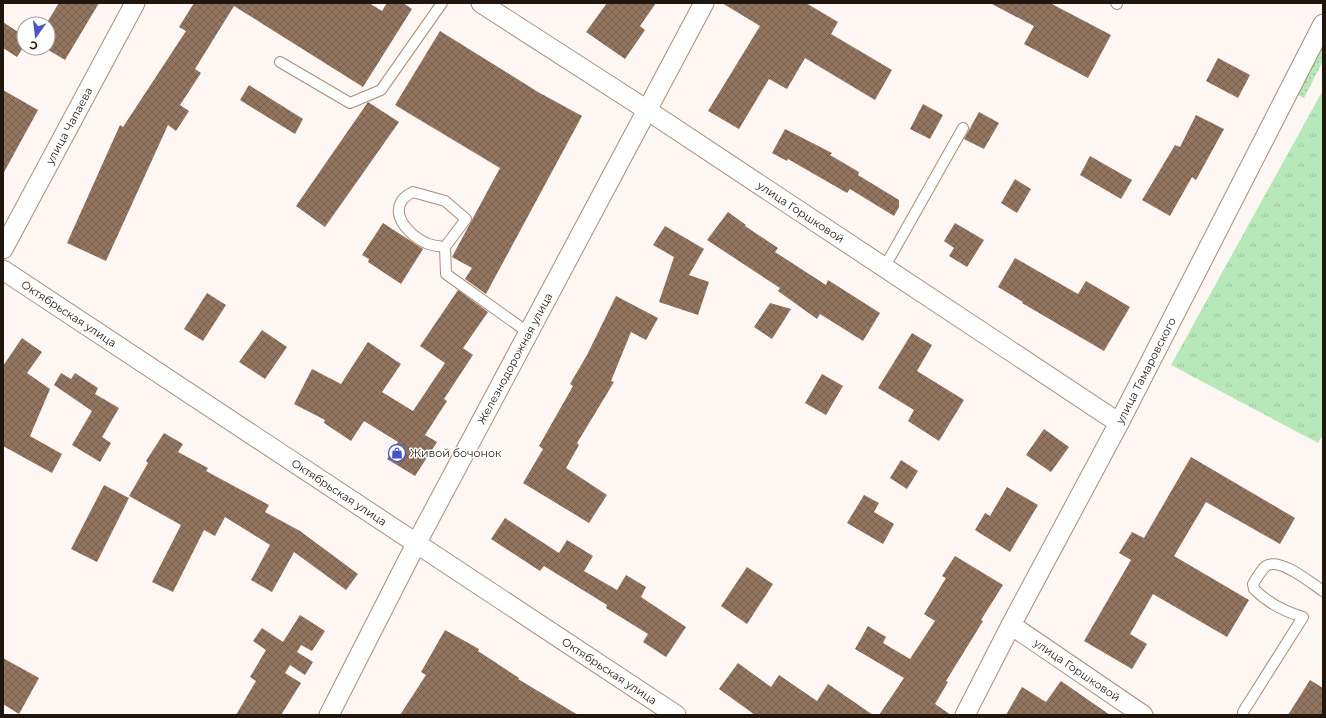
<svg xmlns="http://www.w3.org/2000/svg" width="1326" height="718" font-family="Montserrat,sans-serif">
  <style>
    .grass { fill: url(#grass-dots) }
    .park { fill: url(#park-tufts) }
    .building { fill: url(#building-cross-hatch) }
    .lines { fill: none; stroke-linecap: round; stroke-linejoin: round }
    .lane-casing { stroke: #aa8c78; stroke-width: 12 }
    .street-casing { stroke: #aa8c78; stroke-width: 21 }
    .lane { stroke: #fff; stroke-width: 10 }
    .street { stroke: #fff; stroke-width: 19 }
    .labels { text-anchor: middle; stroke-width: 3; stroke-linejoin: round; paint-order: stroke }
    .street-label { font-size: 11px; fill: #21160e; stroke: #fff }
    .poi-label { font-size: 11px; fill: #21160e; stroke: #fff; text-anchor: start }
  </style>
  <defs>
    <pattern id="grass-dots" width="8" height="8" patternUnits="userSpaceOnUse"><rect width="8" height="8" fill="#b6e8ba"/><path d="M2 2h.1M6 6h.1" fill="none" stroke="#9cc69f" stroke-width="1.8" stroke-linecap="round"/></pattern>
    <pattern id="park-tufts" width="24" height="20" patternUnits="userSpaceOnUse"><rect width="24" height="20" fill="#b6e8ba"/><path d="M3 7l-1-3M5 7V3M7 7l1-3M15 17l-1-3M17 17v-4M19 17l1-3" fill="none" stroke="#9cc69f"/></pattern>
    <pattern id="building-cross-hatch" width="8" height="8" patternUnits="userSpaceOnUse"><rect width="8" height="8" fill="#927561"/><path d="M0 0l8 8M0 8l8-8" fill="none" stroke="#775f4e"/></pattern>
  </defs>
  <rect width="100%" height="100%" fill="#fdf6f2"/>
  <polygon class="grass" points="1323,38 1323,61 1304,98 1294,93"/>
  <polygon class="park" points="1323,90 1323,435 1318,443 1171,365"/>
  <g class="building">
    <polygon points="59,3 99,3 65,60 45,48 48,48 48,24 46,24"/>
    <polygon points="194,3 369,3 382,11 387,3 403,3 412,9 363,87 234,6 195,69 201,73 180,105 189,111 176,131 168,125 106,261 67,243 120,125 123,127 186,31 179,27"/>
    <polygon points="607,3 656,3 640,26 645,30 625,59 586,32"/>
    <polygon points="722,3 806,3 838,22 831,34 892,70 875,100 805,58 787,89 769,79 739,129 708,111 760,26"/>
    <polygon points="990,3 1050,3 1111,35 1088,78 1024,44 1034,26"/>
    <polygon points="3,22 24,36 24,46 17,57 3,48"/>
    <polygon points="440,31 538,92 582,116 486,294 465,279 472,268 452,257 500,168 395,105"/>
    <polygon points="1218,58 1250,75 1238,98 1206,81"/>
    <polygon points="249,85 303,119 295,134 240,100"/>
    <polygon points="3,90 38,110 3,174"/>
    <polygon points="368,102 399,122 325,227 296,206"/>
    <polygon points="923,104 943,115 930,139 910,129"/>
    <polygon points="979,112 999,123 984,149 964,139"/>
    <polygon points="1196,115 1224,129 1196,180 1192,177 1170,216 1142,200 1175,145 1180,147"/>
    <polygon points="785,129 832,153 830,155 859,172 858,175 899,200 899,207 894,216 850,189 847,193 788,159 787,161 772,153"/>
    <polygon points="1090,156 1132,180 1121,199 1080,175"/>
    <polygon points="1015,179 1031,189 1017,213 1001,203"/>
    <polygon points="728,212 746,225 745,226 778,248 775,252 826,285 828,280 880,313 863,341 820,314 817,319 778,291 780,288 707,240"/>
    <polygon points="383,223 423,249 401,284 368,262 369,259 362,255"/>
    <polygon points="955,223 984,240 967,267 949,256 954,248 944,241"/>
    <polygon points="665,226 704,249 689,275 709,282 698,315 659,302 674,257 653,245"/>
    <polygon points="1015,258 1078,294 1086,281 1130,307 1104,351 1022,303 1023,302 998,287"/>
    <polygon points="458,290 488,312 463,348 473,355 444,399 447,401 425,435 437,442 415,476 387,459 398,442 364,421 351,441 324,423 325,420 294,404 312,369 341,384 368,342 401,364 382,392 413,411 445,363 420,346"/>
    <polygon points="207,293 226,305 203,341 184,329"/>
    <polygon points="616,296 658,318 646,340 631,332 611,381 614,382 577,443 579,445 566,468 607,495 589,523 523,483 543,449 539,446 573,386 570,384 587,355"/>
    <polygon points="770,303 791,309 772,339 754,327"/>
    <polygon points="262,330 287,347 265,379 239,362"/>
    <polygon points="912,333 932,345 917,371 964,400 939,441 908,421 914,410 878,388"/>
    <polygon points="22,338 42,352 27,373 50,389 30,436 62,454 52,473 3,446 3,366"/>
    <polygon points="61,373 71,379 75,373 98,388 95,394 119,408 102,437 111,443 100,462 72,445 92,411 54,385"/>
    <polygon points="822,374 843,386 826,415 805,403"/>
    <polygon points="1044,429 1069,447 1051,472 1026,455"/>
    <polygon points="164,433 183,444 178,452 208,468 206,471 269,505 265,512 300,531 358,574 346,590 294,552 272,592 251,580 270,545 225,517 215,536 204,530 173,592 152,582 181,525 129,496 148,463 146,461"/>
    <polygon points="1191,457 1295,518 1280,544 1206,502 1174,556 1249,600 1227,637 1153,594 1130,634 1147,644 1132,669 1084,641 1131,560 1119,553 1132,532 1144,538"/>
    <polygon points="901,460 918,471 907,489 890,478"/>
    <polygon points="104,485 129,498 97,562 71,549"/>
    <polygon points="1007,487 1038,505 1010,552 975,530 985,513 990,516"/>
    <polygon points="864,495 879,503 874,512 894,524 883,544 847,523"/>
    <polygon points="505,518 559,553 567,540 593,556 584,571 617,590 626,575 646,587 641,597 686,627 666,657 643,642 648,634 606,608 607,605 544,566 540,571 491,539"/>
    <polygon points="955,556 1003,585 981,620 983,621 946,681 948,682 935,704 951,715 879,715 904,678 855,649 868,626 886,637 883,643 910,659 935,621 924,614 946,578 942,576"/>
    <polygon points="747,567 773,584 747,624 721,606"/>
    <polygon points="300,615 325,631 312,651 301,645 297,652 313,662 305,675 290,665 285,673 301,683 281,715 236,715 256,681 250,677 266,650 253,641 262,628 283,642"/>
    <polygon points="445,630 479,649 478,651 519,678 518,679 578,715 400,715 426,675 421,672"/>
    <polygon points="3,658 39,678 19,714 3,704"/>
    <polygon points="738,663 771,687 779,675 817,701 828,684 873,715 755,715 719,689"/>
    <polygon points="1310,680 1323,688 1323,715 1288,715"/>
    <polygon points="1061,681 1110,715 1006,715 1022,687 1046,702"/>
  </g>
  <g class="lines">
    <g class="lane-casing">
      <g id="lane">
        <polyline points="1116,3 1117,4"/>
        <polyline points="280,62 350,103 381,90 442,3"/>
        <path d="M445,247C439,246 432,246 426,243C413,237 392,219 401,202C403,198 409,194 413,192L445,201L466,219L445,247L446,274L529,333"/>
        <polyline points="884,268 963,128"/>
        <path d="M1243,712L1303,617C1286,612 1267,602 1254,589L1253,584C1257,578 1261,570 1266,566C1280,557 1311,583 1323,591"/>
      </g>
    </g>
    <g class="street-casing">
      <g id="street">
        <path id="s1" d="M481,3L647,110L1119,423"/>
        <path id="s2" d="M3,249L135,3"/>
        <path id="s3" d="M3,270L676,715"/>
        <path id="s4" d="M1011,625L1143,715"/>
        <path id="s5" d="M329,715L416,544L704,3"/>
        <path id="s6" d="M965,715L1011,625L1119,423L1323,24"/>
      </g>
    </g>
    <use href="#lane" class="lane"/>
    <use href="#street" class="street"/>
  </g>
  <defs>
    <g id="shop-ring" transform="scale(0.9)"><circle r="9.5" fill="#fff" stroke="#4953c8" stroke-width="1.5"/><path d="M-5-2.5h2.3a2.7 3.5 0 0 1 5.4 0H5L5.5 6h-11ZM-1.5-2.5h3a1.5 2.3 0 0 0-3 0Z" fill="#4953c8"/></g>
  </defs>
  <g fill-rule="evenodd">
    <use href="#shop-ring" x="397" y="453"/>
  </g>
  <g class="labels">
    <g class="street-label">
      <text dy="4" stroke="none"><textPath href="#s2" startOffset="140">улица Чапаева</textPath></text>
      <text dy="4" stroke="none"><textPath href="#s1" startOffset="382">улица Горшковой</textPath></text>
      <text dy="4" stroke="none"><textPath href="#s3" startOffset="79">Октябрьская улица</textPath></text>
      <text dy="4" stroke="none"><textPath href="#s5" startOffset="402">Железнодорожная улица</textPath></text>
      <text dy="4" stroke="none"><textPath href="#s6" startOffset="389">улица Тамаровского</textPath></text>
      <text dy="4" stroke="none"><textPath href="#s3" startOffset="403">Октябрьская улица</textPath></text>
      <text dy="4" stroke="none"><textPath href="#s4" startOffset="80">улица Горшковой</textPath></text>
      <text dy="4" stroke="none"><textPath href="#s3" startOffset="727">Октябрьская улица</textPath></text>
    </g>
    <g class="poi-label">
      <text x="410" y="457">Живой бочонок</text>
    </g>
  </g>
  <rect width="1326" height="718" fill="none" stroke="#21160e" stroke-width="8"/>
  <g transform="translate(36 36) rotate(194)"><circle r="19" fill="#ffffff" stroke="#a6a29f"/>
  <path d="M0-3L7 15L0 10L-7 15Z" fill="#4953c8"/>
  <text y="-6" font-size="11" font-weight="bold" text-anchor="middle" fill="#21160e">С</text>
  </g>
</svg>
